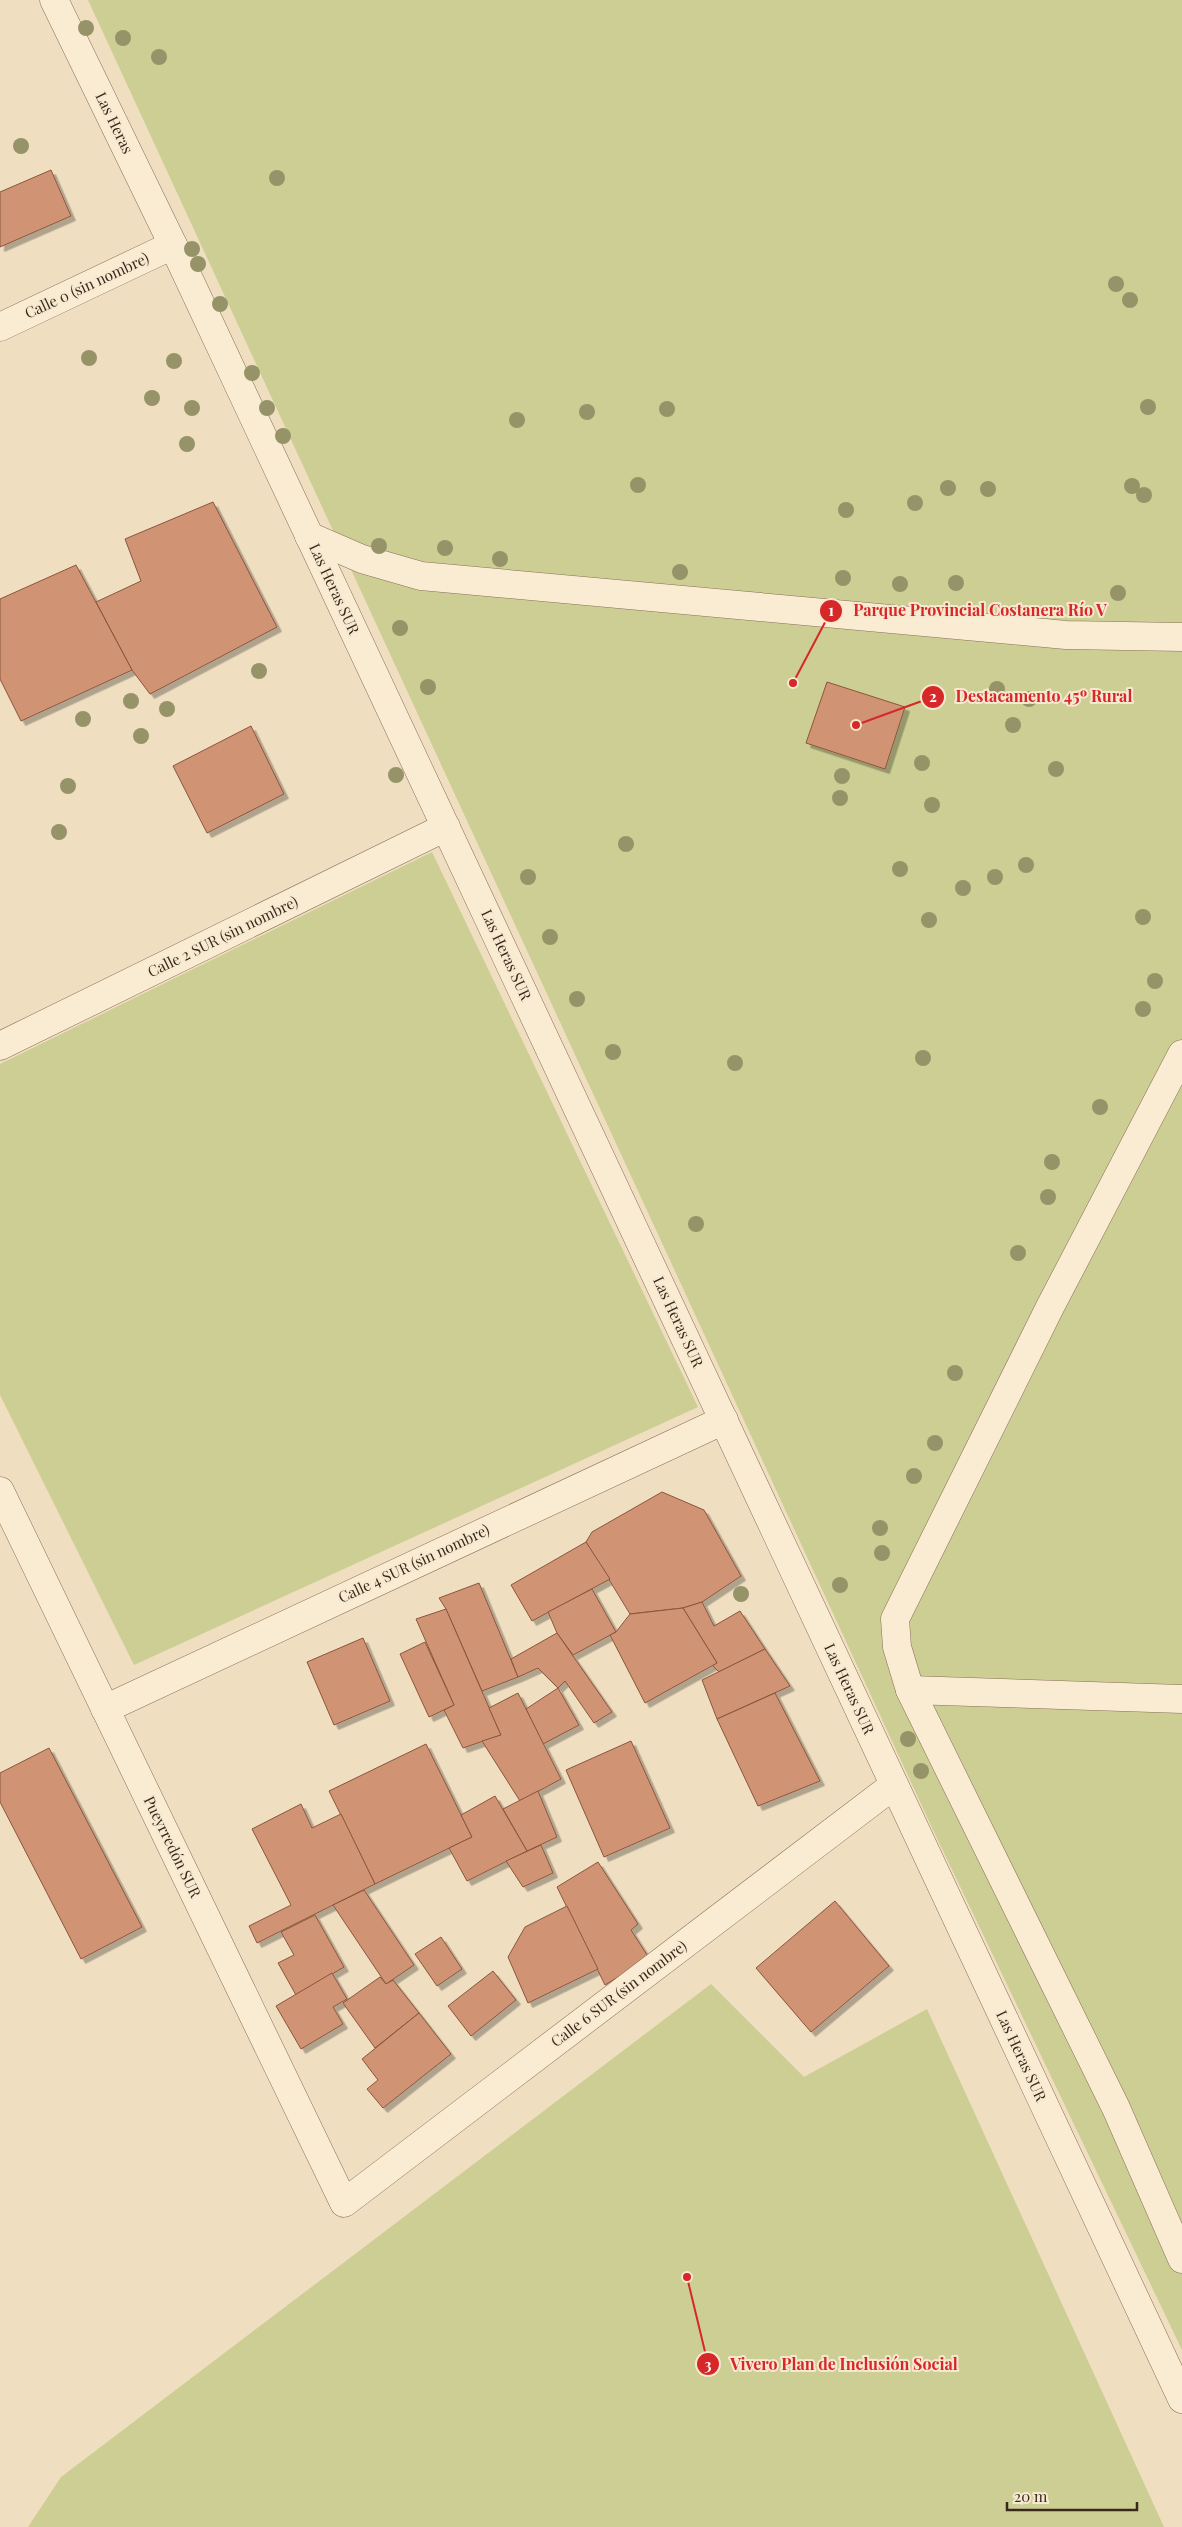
<svg xmlns="http://www.w3.org/2000/svg" width="1182" height="2527" font-family="'Playfair Display',serif">
  <style>
    .green { fill: #ccce93 }
    .building { fill: #d09474; stroke: #8a553c; filter: url(#shadow) }
    .lines { fill: none; stroke-linecap: round; stroke-linejoin: round }
    .street-casing { stroke: #8a6e57; stroke-width: 29 }
    .street { stroke: #faecd3; stroke-width: 28 }
    .tree { fill: #969369 }
    .labels { text-anchor: middle; stroke-width: 4; stroke-linejoin: round; paint-order: stroke }
    .street-label { font-size: 15px; fill: #39281c; stroke: #f7e9d0 }
    .leader { fill: none; stroke: #d62828; stroke-width: 2 }
    .callout-dot { fill: #d62828; stroke: #f7e9d0; stroke-width: 2 }
    .mark-label { font-size: 15px; text-anchor: middle; font-weight: bold; fill: #fff }
    .callout-label { font-size: 16px; text-anchor: middle; font-weight: bold; fill: #d62828; stroke: #f7e9d0; stroke-width: 4; stroke-linejoin: round; paint-order: stroke }
  </style>
  <defs>
    <filter id="shadow"><feDropShadow dx="4.5" dy="4.5" stdDeviation="0" flood-color="#0004"/></filter>
  </defs>
  <rect width="100%" height="100%" fill="#f0dec0"/>
  <g class="green">
    <polygon points="88,0 1182,0 1182,2350 934,1832"/>
    <polygon points="432,852 698,1407 134,1665 0,1395 0,1064"/>
    <polygon points="711,1984 804,2077 927,2009 1164,2527 28,2527 61,2477"/>
  </g>
  <g class="building">
    <polygon points="51,170 71,216 0,247 0,192"/>
    <polygon points="213,502 277,627 150,694 132,670 96,602 141,581 125,539"/>
    <polygon points="76,565 132,670 21,721 0,679 0,599"/>
    <polygon points="827,682 905,707 885,769 806,743"/>
    <polygon points="251,726 284,794 207,833 173,766"/>
    <polygon points="662,1492 704,1510 741,1576 702,1602 683,1608 630,1614 586,1542 592,1532"/>
    <polygon points="586,1542 610,1579 532,1621 511,1585"/>
    <polygon points="479,1583 518,1677 482,1691 446,1609 439,1598"/>
    <polygon points="592,1589 616,1632 573,1655 557,1633 548,1612"/>
    <polygon points="702,1602 714,1626 740,1611 765,1649 719,1672 712,1665 717,1663 683,1608"/>
    <polygon points="683,1608 717,1663 645,1703 610,1635 616,1632 630,1614"/>
    <polygon points="446,1609 501,1735 463,1748 444,1710 454,1705 416,1619"/>
    <polygon points="557,1633 612,1712 594,1723 565,1681 558,1688 538,1668 518,1677 511,1659"/>
    <polygon points="363,1638 390,1701 334,1725 307,1662"/>
    <polygon points="425,1642 454,1705 429,1717 400,1654"/>
    <polygon points="765,1649 790,1686 717,1719 702,1680"/>
    <polygon points="558,1688 579,1725 543,1744 526,1709"/>
    <polygon points="518,1693 561,1779 520,1801 482,1741 501,1735 489,1708"/>
    <polygon points="775,1693 820,1781 758,1806 717,1719"/>
    <polygon points="631,1741 670,1828 604,1857 566,1770"/>
    <polygon points="426,1744 472,1837 375,1884 329,1791"/>
    <polygon points="49,1748 142,1927 81,1959 0,1802 0,1773"/>
    <polygon points="538,1791 557,1837 527,1851 503,1809"/>
    <polygon points="495,1796 527,1851 467,1881 449,1848 472,1837 461,1815"/>
    <polygon points="301,1804 312,1828 341,1814 375,1884 257,1943 249,1926 291,1905 252,1829"/>
    <polygon points="541,1845 553,1873 523,1887 506,1861"/>
    <polygon points="598,1862 638,1924 631,1930 649,1958 605,1985 557,1887"/>
    <polygon points="364,1890 414,1965 386,1984 333,1905"/>
    <polygon points="835,1901 889,1966 811,2032 756,1968"/>
    <polygon points="567,1906 598,1969 528,2003 508,1957 525,1927"/>
    <polygon points="315,1915 344,1967 296,1995 278,1963 294,1955 281,1932"/>
    <polygon points="441,1937 462,1969 437,1986 415,1954"/>
    <polygon points="493,1971 516,2000 471,2036 448,2006"/>
    <polygon points="332,1973 347,1999 333,2007 343,2024 301,2049 276,2006"/>
    <polygon points="380,1977 386,1984 393,1980 419,2013 375,2048 343,2003"/>
    <polygon points="419,2013 451,2054 383,2108 367,2089 378,2080 362,2059"/>
  </g>
  <g class="lines">
    <g class="street-casing">
      <g id="street">
        <polyline points="54,0 173,245 1182,2399"/>
        <polyline points="0,327 173,245"/>
        <polyline points="309,536 362,559 421,576 1066,635 1182,637"/>
        <polyline points="0,1046 446,827"/>
        <polyline points="1182,1054 1050,1307 895,1619 897,1647 910,1690 1116,2108 1182,2259"/>
        <polyline points="0,1491 344,2203 894,1785"/>
        <polyline points="910,1690 1182,1699"/>
        <polyline points="105,1709 724,1420"/>
      </g>
    </g>
    <use href="#street" class="street"/>
  </g>
  <g class="tree">
    <circle cx="86" cy="28" r="8"/>
    <circle cx="123" cy="38" r="8"/>
    <circle cx="159" cy="57" r="8"/>
    <circle cx="21" cy="146" r="8"/>
    <circle cx="277" cy="178" r="8"/>
    <circle cx="192" cy="249" r="8"/>
    <circle cx="198" cy="264" r="8"/>
    <circle cx="1116" cy="284" r="8"/>
    <circle cx="1130" cy="300" r="8"/>
    <circle cx="220" cy="304" r="8"/>
    <circle cx="89" cy="358" r="8"/>
    <circle cx="174" cy="361" r="8"/>
    <circle cx="252" cy="373" r="8"/>
    <circle cx="152" cy="398" r="8"/>
    <circle cx="1148" cy="407" r="8"/>
    <circle cx="192" cy="408" r="8"/>
    <circle cx="267" cy="408" r="8"/>
    <circle cx="667" cy="409" r="8"/>
    <circle cx="587" cy="412" r="8"/>
    <circle cx="517" cy="420" r="8"/>
    <circle cx="283" cy="436" r="8"/>
    <circle cx="187" cy="444" r="8"/>
    <circle cx="638" cy="485" r="8"/>
    <circle cx="1132" cy="486" r="8"/>
    <circle cx="948" cy="488" r="8"/>
    <circle cx="988" cy="489" r="8"/>
    <circle cx="1144" cy="495" r="8"/>
    <circle cx="915" cy="503" r="8"/>
    <circle cx="846" cy="510" r="8"/>
    <circle cx="379" cy="546" r="8"/>
    <circle cx="445" cy="548" r="8"/>
    <circle cx="500" cy="559" r="8"/>
    <circle cx="680" cy="572" r="8"/>
    <circle cx="843" cy="578" r="8"/>
    <circle cx="956" cy="583" r="8"/>
    <circle cx="900" cy="584" r="8"/>
    <circle cx="1118" cy="593" r="8"/>
    <circle cx="400" cy="628" r="8"/>
    <circle cx="259" cy="671" r="8"/>
    <circle cx="428" cy="687" r="8"/>
    <circle cx="997" cy="689" r="8"/>
    <circle cx="1029" cy="699" r="8"/>
    <circle cx="131" cy="701" r="8"/>
    <circle cx="167" cy="709" r="8"/>
    <circle cx="83" cy="719" r="8"/>
    <circle cx="1013" cy="725" r="8"/>
    <circle cx="141" cy="736" r="8"/>
    <circle cx="922" cy="763" r="8"/>
    <circle cx="1056" cy="769" r="8"/>
    <circle cx="396" cy="775" r="8"/>
    <circle cx="842" cy="776" r="8"/>
    <circle cx="68" cy="786" r="8"/>
    <circle cx="840" cy="798" r="8"/>
    <circle cx="932" cy="805" r="8"/>
    <circle cx="59" cy="832" r="8"/>
    <circle cx="626" cy="844" r="8"/>
    <circle cx="1026" cy="865" r="8"/>
    <circle cx="900" cy="869" r="8"/>
    <circle cx="528" cy="877" r="8"/>
    <circle cx="995" cy="877" r="8"/>
    <circle cx="963" cy="888" r="8"/>
    <circle cx="1143" cy="917" r="8"/>
    <circle cx="929" cy="920" r="8"/>
    <circle cx="550" cy="937" r="8"/>
    <circle cx="1155" cy="981" r="8"/>
    <circle cx="577" cy="999" r="8"/>
    <circle cx="1143" cy="1009" r="8"/>
    <circle cx="613" cy="1052" r="8"/>
    <circle cx="923" cy="1058" r="8"/>
    <circle cx="735" cy="1063" r="8"/>
    <circle cx="1100" cy="1107" r="8"/>
    <circle cx="1052" cy="1162" r="8"/>
    <circle cx="1048" cy="1197" r="8"/>
    <circle cx="696" cy="1224" r="8"/>
    <circle cx="1018" cy="1253" r="8"/>
    <circle cx="955" cy="1373" r="8"/>
    <circle cx="935" cy="1443" r="8"/>
    <circle cx="914" cy="1476" r="8"/>
    <circle cx="880" cy="1528" r="8"/>
    <circle cx="882" cy="1553" r="8"/>
    <circle cx="840" cy="1585" r="8"/>
    <circle cx="741" cy="1594" r="8"/>
    <circle cx="908" cy="1739" r="8"/>
    <circle cx="921" cy="1771" r="8"/>
  </g>
  <g class="labels">
    <g class="street-label">
      <text transform="translate(114 123) rotate(64)" y="5">Las Heras</text>
      <text transform="translate(87 286) rotate(-25)" y="5">Calle 0 (sin nombre)</text>
      <text transform="translate(334 589) rotate(65)" y="5">Las Heras SUR</text>
      <text transform="translate(223 937) rotate(-26)" y="5">Calle 2 SUR (sin nombre)</text>
      <text transform="translate(506 955) rotate(65)" y="5">Las Heras SUR</text>
      <text transform="translate(678 1322) rotate(65)" y="5">Las Heras SUR</text>
      <text transform="translate(414 1564) rotate(-25)" y="5">Calle 4 SUR (sin nombre)</text>
      <text transform="translate(849 1689) rotate(65)" y="5">Las Heras SUR</text>
      <text transform="translate(172 1847) rotate(64)" y="5">Pueyrredón SUR</text>
      <text transform="translate(619 1994) rotate(-37)" y="5">Calle 6 SUR (sin nombre)</text>
      <text transform="translate(1021 2056) rotate(65)" y="5">Las Heras SUR</text>
    </g>
  </g>
  <path class="leader" d="M793 683L831 611M856 725L933 697M687 2277L708 2364"/>
  <g class="callout-dot">
    <circle cx="793" cy="683" r="5"/>
    <circle cx="856" cy="725" r="5"/>
    <circle cx="687" cy="2277" r="5"/>
    <circle cx="831" cy="611" r="12"/>
    <circle cx="933" cy="697" r="12"/>
    <circle cx="708" cy="2364" r="12"/>
  </g>
  <g class="mark-label">
    <text x="831" y="616">1</text>
    <text x="933" y="702">2</text>
    <text x="708" y="2370">3</text>
  </g>
  <g class="callout-label">
    <text x="980" y="616">Parque Provincial Costanera Río V</text>
    <text x="1044" y="702">Destacamento 45º Rural</text>
    <text x="844" y="2370">Vivero Plan de Inclusión Social</text>
  </g>
  <path d="M1007 2502v8h130v-8" fill="none" stroke="#39281c" stroke-width="2.5"/>
  <text x="1014" y="2502" font-size="15" fill="#39281c" stroke="#f7e9d0" stroke-width="4" paint-order="stroke">20 m</text>
</svg>
